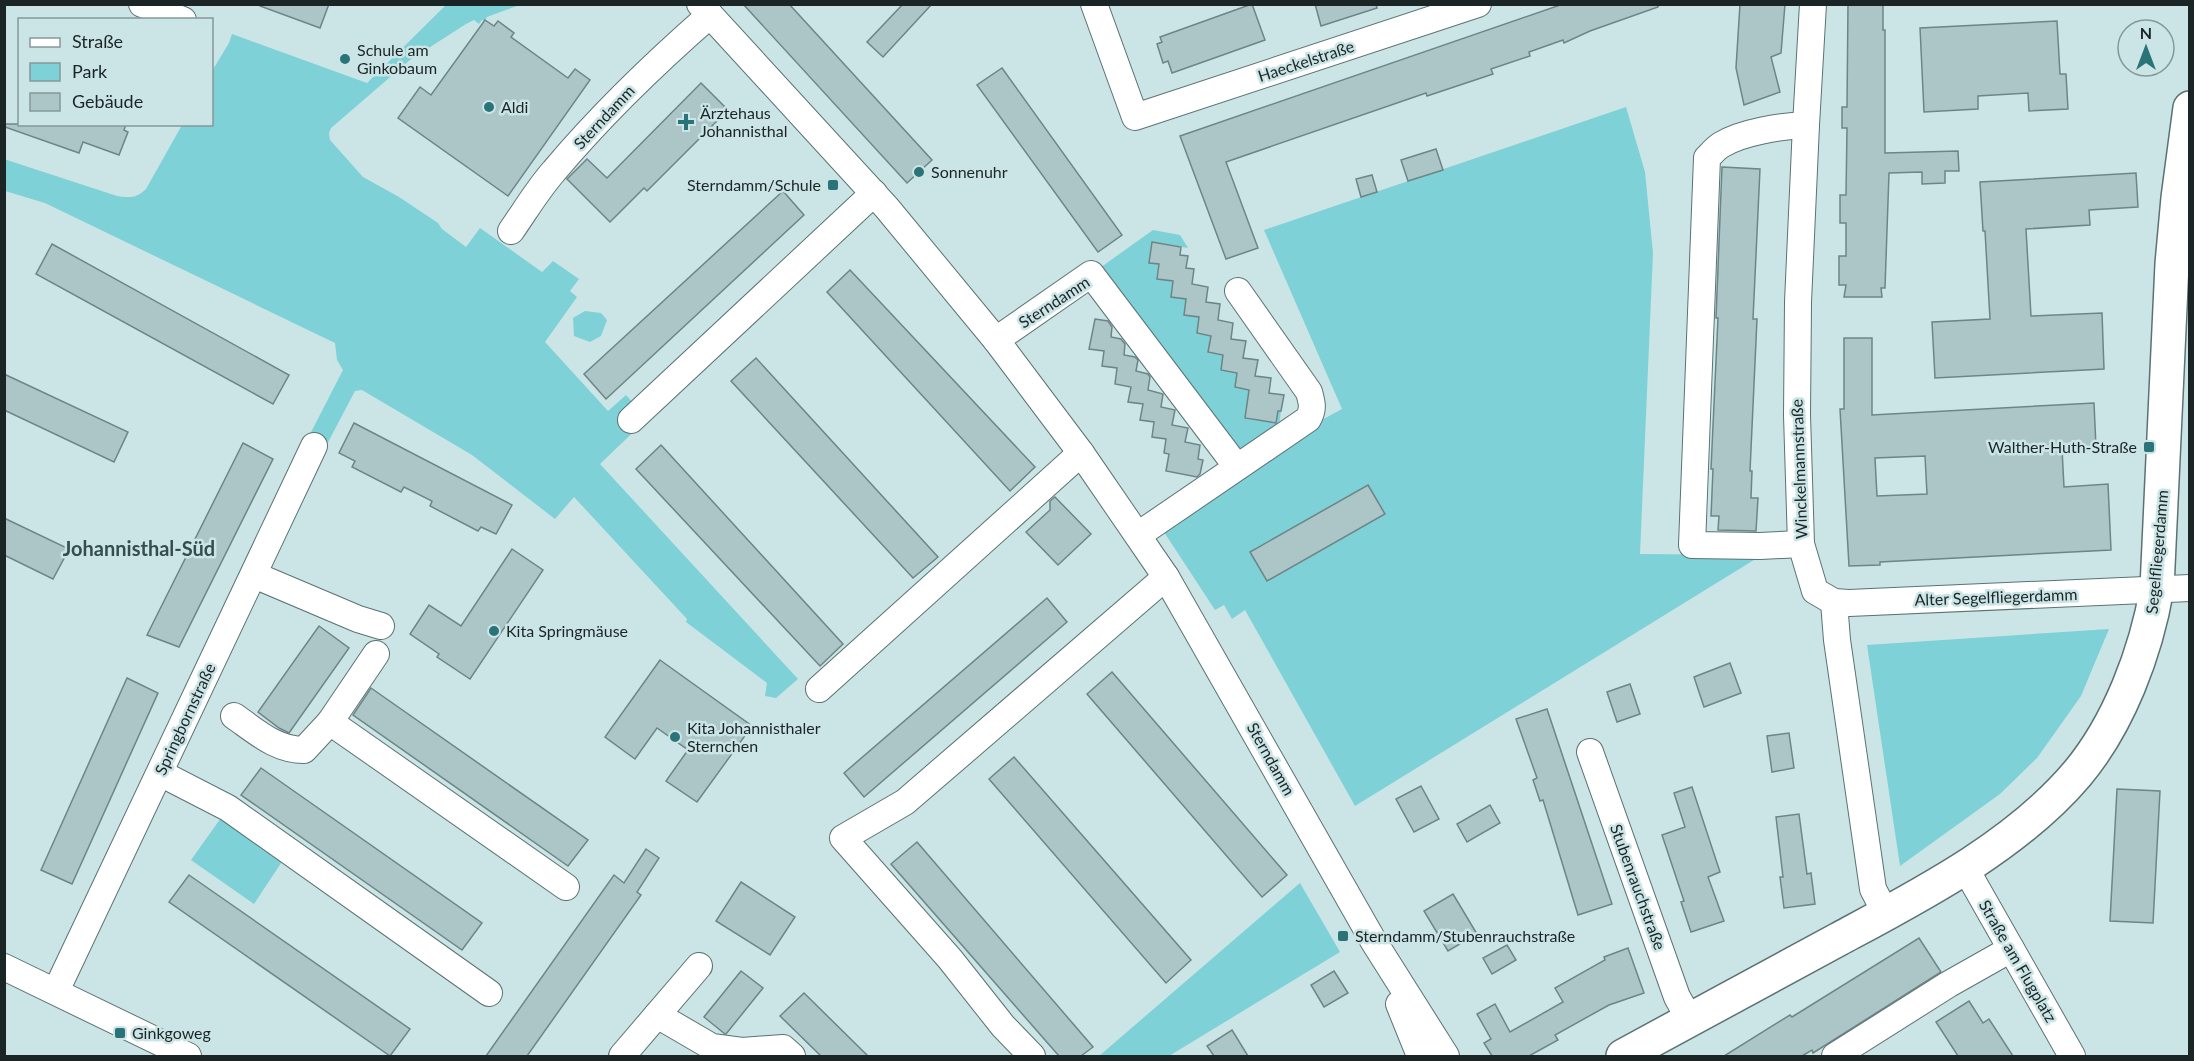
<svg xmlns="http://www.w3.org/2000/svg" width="2194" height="1061" font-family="Lato,sans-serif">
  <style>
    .green { fill: #7ed1d6 }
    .building { fill: #acc5c7; stroke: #6d8586; stroke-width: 1.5; fill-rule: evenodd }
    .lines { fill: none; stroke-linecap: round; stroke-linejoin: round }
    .minor-casing { stroke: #5b7274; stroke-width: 28 }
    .major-casing { stroke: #5b7274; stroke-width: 36 }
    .minor { stroke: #fff; stroke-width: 26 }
    .major { stroke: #fff; stroke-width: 33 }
    .poi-dot { fill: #2a7479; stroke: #cbe5e6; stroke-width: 2 }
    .labels { text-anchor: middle; stroke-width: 5; stroke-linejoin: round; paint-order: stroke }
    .poi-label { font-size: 16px; fill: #1c2526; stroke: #cbe5e6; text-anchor: start }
    .street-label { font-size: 16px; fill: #1c2526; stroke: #cbe5e6 }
    .quarter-label { font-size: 20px; font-weight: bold; fill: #364c4d; stroke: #cbe5e6 }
  </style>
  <rect width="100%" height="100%" fill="#cbe5e6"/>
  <g class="green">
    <path d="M514,4L517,6L487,17L485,21L482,20L479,24L474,20L466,24L410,60L331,128L329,133L330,140L363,177L399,197L438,223L442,229L466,247L480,228L542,272L553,261L579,279L570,291L577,297L545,342L608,411L626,395L647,419L600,464L798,679L776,698L765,696L767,683L686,622L687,619L574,497L555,519L472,455L362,390L355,391L325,448L308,438L343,370L337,360L335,343L45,203L5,191L4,159L117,196C130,198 137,198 146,189L182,125L212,124V71L229,43L232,34L367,83L446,5Z"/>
    <polygon points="1626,107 1645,172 1653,253 1640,554 1762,555 1355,806 1245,610 1232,619 1224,605 1215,610 1162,529 1316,423 1342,409 1264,230"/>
    <polygon points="1153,230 1180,235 1188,248 1153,242 1149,263 1159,264 1157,279 1173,281 1171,297 1186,299 1184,315 1199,317 1197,333 1211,336 1209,352 1223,355 1221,370 1237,373 1235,387 1249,390 1276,423 1278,411 1281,411 1279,427 1239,454 1097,270"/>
    <polygon points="585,311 601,313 607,320 601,336 590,342 574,336 573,318"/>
    <polygon points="2109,629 2081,696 2037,758 2000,794 1900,866 1867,645"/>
    <polygon points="228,808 289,851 254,904 191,860"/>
    <polygon points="1300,883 1340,952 1169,1056 1099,1056"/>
  </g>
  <g class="building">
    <polygon points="260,4 329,4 320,28 260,6"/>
    <polygon points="743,4 789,4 932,160 907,183"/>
    <polygon points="903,4 932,4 883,57 867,42"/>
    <polygon points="1252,4 1265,40 1172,73 1168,61 1163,63 1157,44 1162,42 1160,37"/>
    <polygon points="1315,4 1376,4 1377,8 1321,26"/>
    <polygon points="1563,4 1658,4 1658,7 1590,31 1564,43 1563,40 1529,52 1530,56 1491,69 1493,74 1427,96 1426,93 1226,162 1258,248 1226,259 1180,136"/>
    <polygon points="1740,4 1785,4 1781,53 1771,57 1780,92 1744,105 1736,68"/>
    <polygon points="1848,4 1883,4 1883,30 1885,30 1885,153 1958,151 1959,171 1945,171 1945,183 1922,184 1922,172 1889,173 1885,288 1881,288 1882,297 1844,297 1846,285 1839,285 1839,256 1846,256 1846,223 1840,223 1840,195 1846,195 1847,128 1842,128 1842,107 1847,107"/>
    <polygon points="485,20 494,26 498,21 514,33 511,37 568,78 575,69 590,80 508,196 398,118 420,87 431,95"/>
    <polygon points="2057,21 2060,74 2066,74 2068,109 2029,111 2028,93 1978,96 1978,109 1924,112 1920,28"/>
    <polygon points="1002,68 1122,235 1098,252 977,85"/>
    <polygon points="701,83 728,110 647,191 644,188 610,222 567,179 587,159 607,178"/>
    <polygon points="5,124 126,124 124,130 128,132 119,155 83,142 79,153 5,127"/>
    <polygon points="1436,149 1443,170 1408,181 1401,160"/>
    <polygon points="1722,167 1760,169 1753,319 1757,319 1750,471 1752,471 1751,498 1758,498 1756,531 1718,530 1719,516 1711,516 1713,469 1711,469 1718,318 1716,318"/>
    <polygon points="2136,173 2138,207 2089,210 2090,225 2026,229 2031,316 2102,313 2104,369 1935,378 1932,322 1990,319 1985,231 1983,231 1980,182"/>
    <polygon points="1372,175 1377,192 1361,197 1356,179"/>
    <polygon points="783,191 804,215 606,399 584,374"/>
    <polygon points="1152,242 1181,247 1180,255 1188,256 1186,268 1194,269 1192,284 1208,287 1206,302 1220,304 1218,320 1233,323 1231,339 1246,341 1243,358 1258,360 1255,376 1271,378 1269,393 1284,395 1281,411 1278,411 1276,423 1245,418 1249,390 1235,387 1237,373 1221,370 1223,355 1208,352 1211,336 1197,333 1199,317 1184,315 1186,299 1171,297 1173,281 1157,279 1159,264 1149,263"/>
    <polygon points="52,244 289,375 273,404 36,274"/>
    <polygon points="850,270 1035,467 1010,491 827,292"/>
    <polygon points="1095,319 1108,321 1112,327 1111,337 1121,339 1125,344 1124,355 1135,357 1138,360 1136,371 1148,374 1150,377 1148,390 1163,394 1161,407 1175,410 1172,425 1188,428 1185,442 1200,445 1198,459 1203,460 1200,474 1197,477 1166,471 1169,454 1164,453 1166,439 1152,437 1154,422 1140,420 1143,404 1128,402 1131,387 1115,384 1117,368 1102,366 1104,351 1089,349"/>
    <path d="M1844,338H1872V415L2094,403L2096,447L2062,449L2064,487L2108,484L2111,550L1880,562V565L1849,566L1840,409H1844ZM1925,456L1927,494L1877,496L1875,458Z"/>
    <polygon points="756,358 938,557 913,578 731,381"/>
    <polygon points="4,374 128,432 114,462 4,410"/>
    <polygon points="354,423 512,505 496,534 481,527 478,531 430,506 432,501 404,487 401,492 352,467 355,461 339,453"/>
    <polygon points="243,443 273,459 179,647 147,635"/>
    <polygon points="661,445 843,644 820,666 636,469"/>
    <polygon points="1368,485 1385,514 1267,581 1250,552"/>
    <polygon points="1055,497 1091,534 1058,565 1026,532 1050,510 1050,501"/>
    <polygon points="4,518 69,549 53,579 4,555"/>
    <polygon points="512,549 543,570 470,679 437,657 439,654 410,634 429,605 461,626"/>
    <polygon points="1047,598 1067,622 864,797 844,773"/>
    <polygon points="319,626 349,648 289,733 279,728 258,712"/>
    <polygon points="660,660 752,726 697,802 666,781 688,750 657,728 635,759 605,737"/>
    <polygon points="1730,663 1741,693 1704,707 1694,677"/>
    <polygon points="1112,672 1287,875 1262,897 1087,694"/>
    <polygon points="127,678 158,693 72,884 41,870"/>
    <polygon points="1630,684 1640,714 1617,722 1607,692"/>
    <polygon points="371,688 588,840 568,866 353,715"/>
    <polygon points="1547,709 1612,904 1578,915 1543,800 1540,801 1533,780 1537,778 1516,719"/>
    <polygon points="1789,733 1794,768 1772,772 1767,736"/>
    <polygon points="1014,757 1191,960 1166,983 989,779"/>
    <polygon points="261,768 482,923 462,950 241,795"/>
    <polygon points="1421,786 1439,819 1414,832 1396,799"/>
    <polygon points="1692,787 1720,872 1708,877 1724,921 1691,932 1681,902 1684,901 1662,835 1685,827 1674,793"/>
    <polygon points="2117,789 2160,791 2153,923 2110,921"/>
    <polygon points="1490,805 1500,823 1467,842 1457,824"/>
    <polygon points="1799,814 1807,874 1811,873 1815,904 1784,908 1780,877 1783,877 1776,817"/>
    <polygon points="917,842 1093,1047 1081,1056 1059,1056 891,864"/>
    <polygon points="646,849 659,858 637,892 641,895 527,1056 486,1056 614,875 624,883"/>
    <polygon points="189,875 410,1029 390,1056 169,902"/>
    <polygon points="741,882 795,917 770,955 716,921"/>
    <polygon points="1453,894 1477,934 1448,951 1424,911"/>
    <polygon points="1919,938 1941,972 1813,1053 1812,1050 1802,1056 1724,1056 1790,1015 1792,1017"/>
    <polygon points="1507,945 1516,960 1492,974 1483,958"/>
    <polygon points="1628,948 1644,993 1609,1005 1555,1035 1558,1040 1529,1056 1492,1056 1484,1043 1491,1039 1477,1014 1495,1004 1510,1032 1563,1002 1555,988 1605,960 1604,957"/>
    <polygon points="741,971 763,988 726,1034 725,1034 704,1017"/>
    <polygon points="1334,971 1348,993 1324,1007 1311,985"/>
    <polygon points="804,993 868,1056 821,1056 780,1016"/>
    <polygon points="1969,1001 1983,1023 1989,1019 2013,1056 1958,1056 1936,1022"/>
    <polygon points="1232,1030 1248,1056 1214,1056 1207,1046"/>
  </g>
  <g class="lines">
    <g class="minor-casing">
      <g id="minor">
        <polyline points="142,4 183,20"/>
        <polyline points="700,4 887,208 996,340 1081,453 1166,577 1374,942 1446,1056"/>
        <polyline points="1094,4 1135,117 1478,4"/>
        <polyline points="1813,4 1806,125 1798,302 1797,415 1801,544 1815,591 1834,602 1849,603 2190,588"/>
        <path d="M511,231C525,211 538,189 554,171C601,115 655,63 710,15"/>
        <polyline points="996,340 1091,274 1237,467"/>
        <polyline points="631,420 874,193"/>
        <path d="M1138,535L1308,419C1314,409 1312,403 1309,392L1238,291"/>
        <path d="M1801,544L1760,546L1692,545L1707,158C1711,154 1716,148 1721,145C1742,132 1782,126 1806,125"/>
        <polyline points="254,575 358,619 381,626"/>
        <polyline points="1834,602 1837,640 1873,889 1886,914"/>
        <polyline points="819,689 1081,453"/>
        <path d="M234,716C257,732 276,750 304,750L330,722L376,654"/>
        <polyline points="330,722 566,887"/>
        <polyline points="1590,752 1677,997 1690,1020"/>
        <polyline points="160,773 228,808 489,993"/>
        <polyline points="1964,866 2072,1056"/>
        <polyline points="4,967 188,1056"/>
        <polyline points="56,991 314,446"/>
        <polyline points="1399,1004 1420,1056"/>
        <polyline points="657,1015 712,1047 742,1051 783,1048 792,1056"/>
        <polyline points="622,1056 699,966"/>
        <polyline points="1032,1056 1003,1026 950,959 843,838 905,802 1166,577"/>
        <polyline points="1835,1056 1949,984 2011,949"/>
      </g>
    </g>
    <g class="major-casing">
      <path id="major" d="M1623,1056C1695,1017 1767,978 1839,939C1921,895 2016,846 2077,774C2119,724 2146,652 2157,588L2172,264L2178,198L2190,108"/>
    </g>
    <use href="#minor" class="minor"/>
    <use href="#major" class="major"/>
  </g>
  <g class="poi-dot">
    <circle cx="345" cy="59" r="6"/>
    <circle cx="489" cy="107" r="6"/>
    <path d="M683 113h6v6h6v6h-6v6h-6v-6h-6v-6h6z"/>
    <circle cx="919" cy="172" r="6"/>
    <rect x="827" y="179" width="12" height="12" rx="3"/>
    <rect x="2143" y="441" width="12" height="12" rx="3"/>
    <circle cx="494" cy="631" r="6"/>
    <circle cx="675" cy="737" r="6"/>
    <rect x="1337" y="930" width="12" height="12" rx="3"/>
    <rect x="114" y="1027" width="12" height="12" rx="3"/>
  </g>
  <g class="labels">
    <g class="poi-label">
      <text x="357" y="56">Schule am<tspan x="357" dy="18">Ginkobaum</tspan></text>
      <text x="501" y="113">Aldi</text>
      <text x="700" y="119">Ärztehaus<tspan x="700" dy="18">Johannisthal</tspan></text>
      <text x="931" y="178">Sonnenuhr</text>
      <text x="821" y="191" text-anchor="end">Sterndamm/Schule</text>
      <text x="2137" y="453" text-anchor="end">Walther-Huth-Straße</text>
      <text x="506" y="637">Kita Springmäuse</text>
      <text x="687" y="734">Kita Johannisthaler<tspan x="687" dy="18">Sternchen</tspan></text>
      <text x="1355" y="942">Sterndamm/Stubenrauchstraße</text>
      <text x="132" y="1039">Ginkgoweg</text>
    </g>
    <g class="street-label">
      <text transform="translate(1306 61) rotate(-18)" y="6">Haeckelstraße</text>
      <text transform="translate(604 117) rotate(-47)" y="6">Sterndamm</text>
      <text transform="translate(1054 302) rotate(-33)" y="6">Sterndamm</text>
      <text transform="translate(1799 469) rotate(-92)" y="6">Winckelmannstraße</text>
      <text transform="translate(2157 552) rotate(-85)" y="6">Segelfliegerdamm</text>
      <text transform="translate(1996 597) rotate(-2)" y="6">Alter Segelfliegerdamm</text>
      <text transform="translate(185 719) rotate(-65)" y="6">Springbornstraße</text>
      <text transform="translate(1271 759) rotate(61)" y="6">Sterndamm</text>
      <text transform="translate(1638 887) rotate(70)" y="6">Stubenrauchstraße</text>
      <text transform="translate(2018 961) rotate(60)" y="6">Straße am Flugplatz</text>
    </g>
    <g class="quarter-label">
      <text x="139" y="556">Johannisthal-Süd</text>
    </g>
  </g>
  <rect width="2194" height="1061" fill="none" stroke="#1c2526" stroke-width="12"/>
  <rect x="18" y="18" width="195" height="108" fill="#cbe5e6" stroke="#859899" stroke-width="1.5"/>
  <rect x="30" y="38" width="30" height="9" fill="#ffffff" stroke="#859899" stroke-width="1.5"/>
  <text x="72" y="48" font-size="18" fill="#1c2526">Straße</text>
  <rect x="30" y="63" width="30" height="18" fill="#7ed1d6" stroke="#859899" stroke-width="1.5"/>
  <text x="72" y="78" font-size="18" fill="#1c2526">Park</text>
  <rect x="30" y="93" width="30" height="18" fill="#acc5c7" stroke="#859899" stroke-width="1.5"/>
  <text x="72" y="108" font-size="18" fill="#1c2526">Gebäude</text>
  <g transform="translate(2146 48)"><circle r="28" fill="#cbe5e6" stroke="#859899" stroke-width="1.5"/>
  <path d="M0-4.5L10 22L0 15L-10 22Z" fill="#2a7479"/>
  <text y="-9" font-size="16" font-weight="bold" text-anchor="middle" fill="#1c2526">N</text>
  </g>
</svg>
